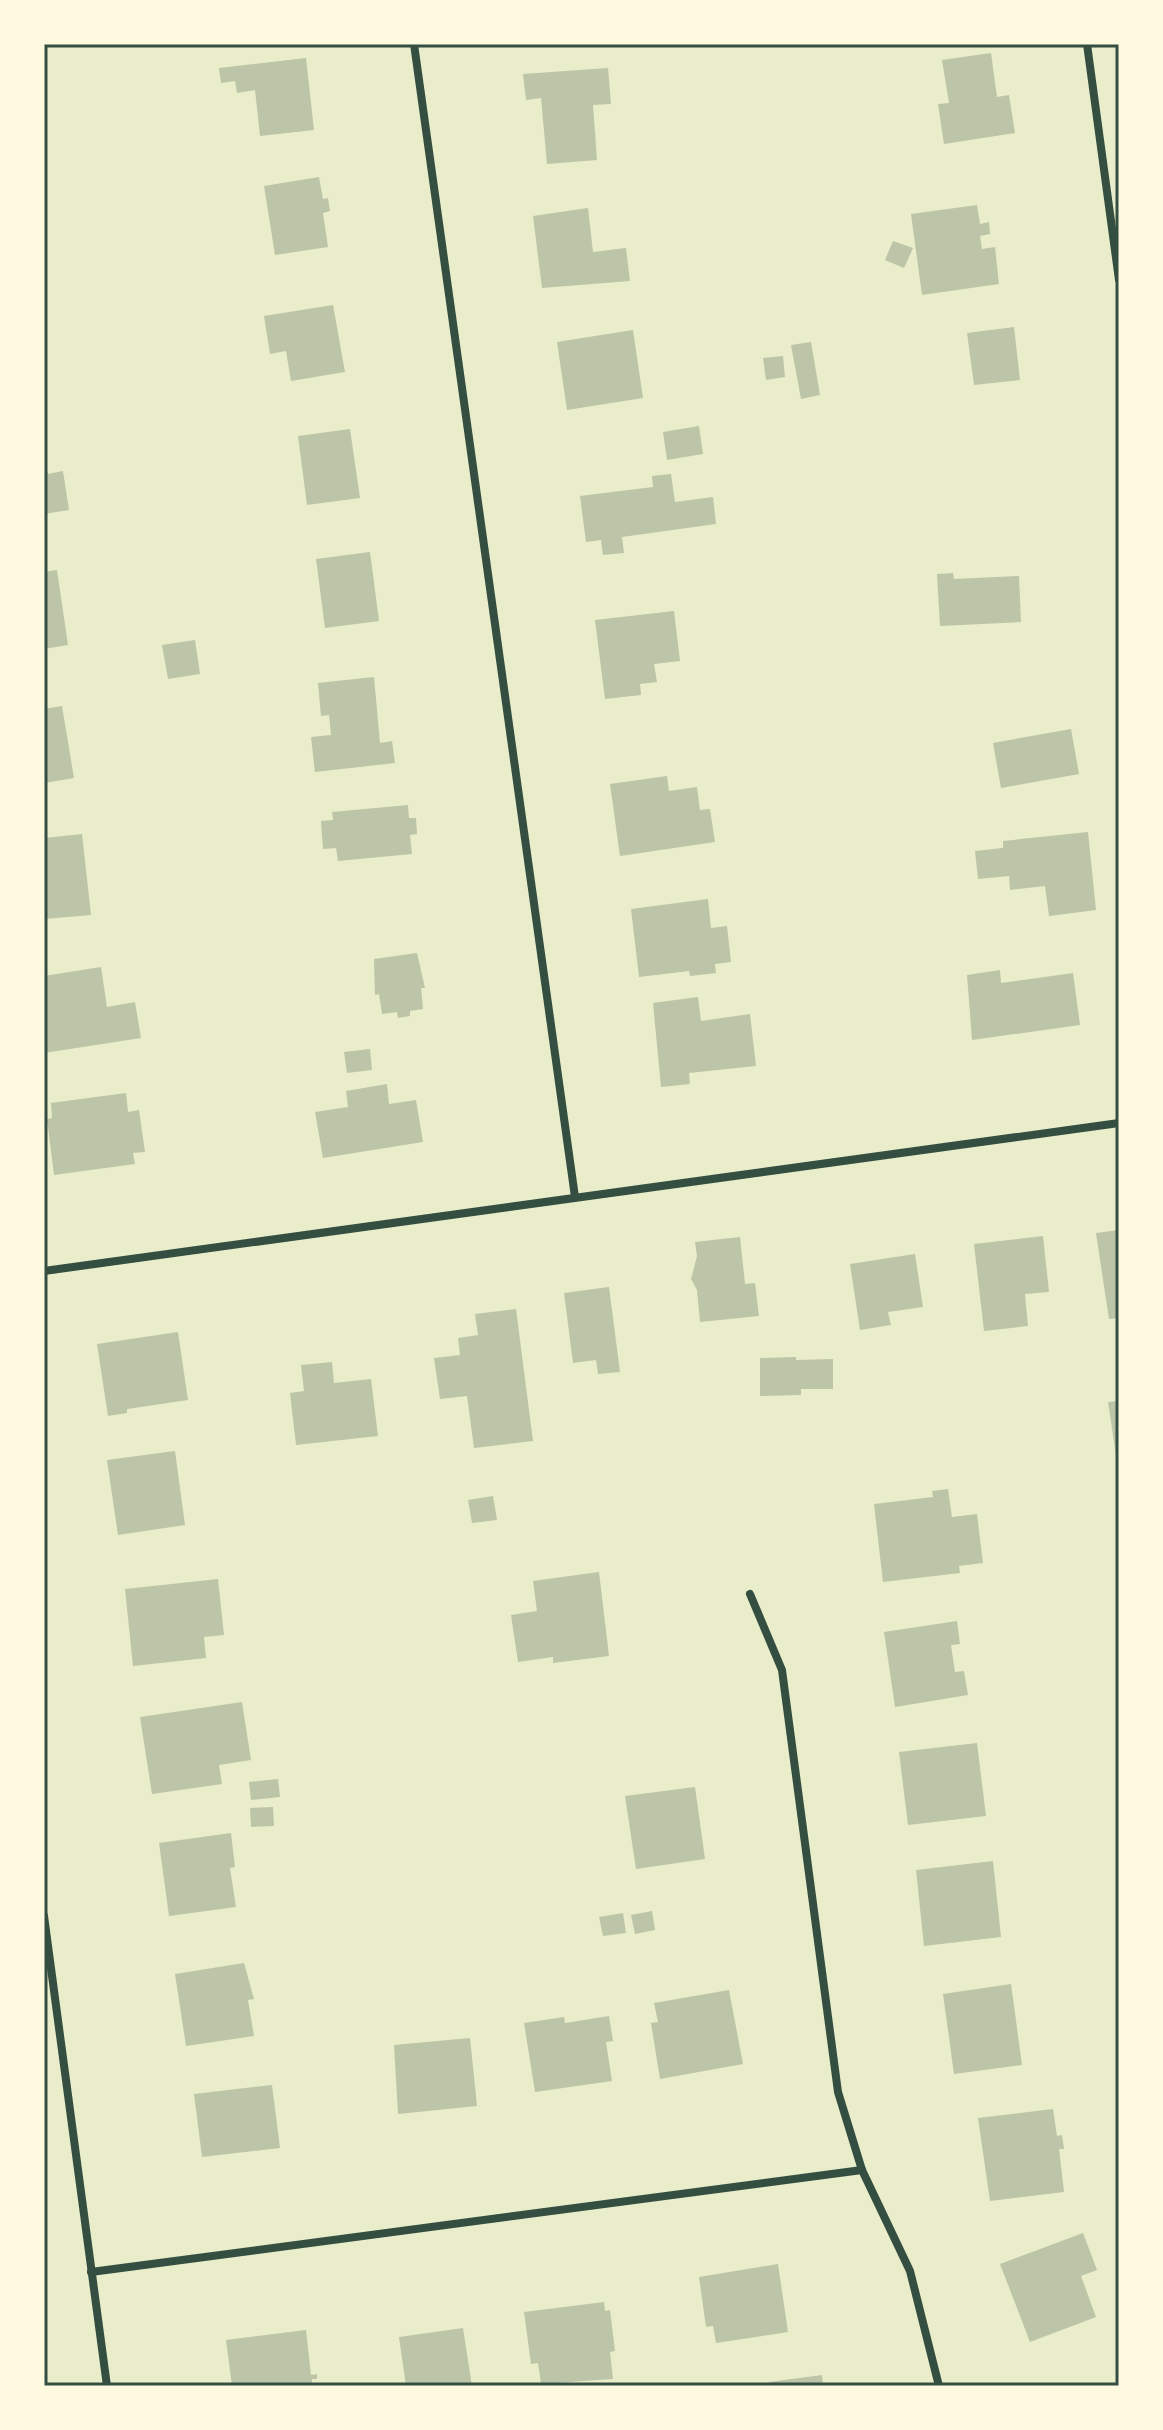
<svg xmlns="http://www.w3.org/2000/svg" width="1163" height="2430" font-family="Bitter,serif">
  <style>
    .building { fill: #bcc5a7 }
    .lines { fill: none; stroke-linecap: round; stroke-linejoin: round }
    .minor { stroke: #344e41; stroke-width: 8 }
    .neatline { fill: none; stroke: #344e41; stroke-width: 3 }
  </style>
  <rect width="100%" height="100%" fill="#e9edc9"/>
  <!-- building -->
  <g class="building">
    <path d="M 991,53 L 997,97 L 1009,95 L 1015,133 L 944,144 L 938,104 L 949,103 L 942,60 Z"/>
    <path d="M 306,58 L 314,130 L 260,136 L 255,90 L 237,93 L 235,81 L 221,83 L 219,68 Z"/>
    <path d="M 608,68 L 611,104 L 593,105 L 597,160 L 547,164 L 541,98 L 526,100 L 523,74 Z"/>
    <path d="M 319,177 L 323,199 L 328,198 L 330,211 L 323,213 L 328,247 L 275,255 L 264,186 Z"/>
    <path d="M 977,205 L 980,224 L 989,222 L 990,234 L 980,236 L 982,249 L 995,247 L 999,284 L 922,295 L 911,214 Z"/>
    <path d="M 588,208 L 593,252 L 626,248 L 630,281 L 542,288 L 533,216 Z"/>
    <path d="M 893,241 L 913,248 L 904,268 L 885,260 Z"/>
    <path d="M 333,305 L 345,372 L 291,381 L 286,351 L 270,354 L 264,316 Z"/>
    <path d="M 1014,327 L 1020,380 L 974,385 L 967,333 Z"/>
    <path d="M 633,330 L 643,398 L 567,410 L 557,342 Z"/>
    <path d="M 811,342 L 820,395 L 801,399 L 791,345 Z"/>
    <path d="M 783,356 L 785,377 L 766,380 L 763,358 Z"/>
    <path d="M 699,426 L 703,454 L 667,460 L 663,432 Z"/>
    <path d="M 350,429 L 360,498 L 307,505 L 298,436 Z"/>
    <path d="M 44,462 L 48,474 L 63,471 L 69,510 L 44,514 Z"/>
    <path d="M 671,474 L 675,502 L 713,497 L 716,524 L 622,537 L 624,553 L 603,555 L 601,540 L 586,542 L 580,496 L 653,487 L 652,476 Z"/>
    <path d="M 370,552 L 379,621 L 325,628 L 316,559 Z"/>
    <path d="M 57,570 L 68,645 L 44,649 L 44,572 Z"/>
    <path d="M 953,573 L 954,579 L 1019,576 L 1021,622 L 940,626 L 937,574 Z"/>
    <path d="M 674,611 L 680,661 L 654,664 L 657,682 L 640,684 L 641,695 L 605,699 L 595,620 Z"/>
    <path d="M 195,640 L 200,674 L 168,679 L 162,645 Z"/>
    <path d="M 374,677 L 380,743 L 392,741 L 395,763 L 315,772 L 311,737 L 331,735 L 329,715 L 321,716 L 318,683 Z"/>
    <path d="M 62,706 L 74,778 L 44,783 L 44,709 Z"/>
    <path d="M 1071,729 L 1079,774 L 1001,788 L 993,743 Z"/>
    <path d="M 667,776 L 669,791 L 697,787 L 700,810 L 710,809 L 715,842 L 620,856 L 610,784 Z"/>
    <path d="M 408,805 L 409,818 L 416,818 L 417,834 L 410,835 L 412,854 L 338,861 L 336,848 L 323,849 L 321,821 L 333,820 L 332,812 Z"/>
    <path d="M 1088,832 L 1096,910 L 1049,916 L 1045,886 L 1010,890 L 1009,876 L 978,879 L 975,851 L 1003,848 L 1003,841 Z"/>
    <path d="M 82,834 L 91,915 L 44,919 L 44,838 Z"/>
    <path d="M 708,899 L 711,928 L 727,926 L 731,962 L 715,964 L 716,973 L 690,976 L 689,971 L 639,977 L 631,909 Z"/>
    <path d="M 417,953 L 425,988 L 421,988 L 423,1009 L 410,1011 L 410,1016 L 398,1018 L 397,1012 L 382,1014 L 379,994 L 375,995 L 374,959 Z"/>
    <path d="M 101,967 L 107,1007 L 135,1002 L 141,1038 L 44,1053 L 44,976 Z"/>
    <path d="M 1000,970 L 1001,983 L 1073,973 L 1080,1025 L 972,1040 L 967,975 Z"/>
    <path d="M 698,997 L 701,1021 L 750,1014 L 756,1066 L 689,1073 L 690,1084 L 661,1087 L 653,1003 Z"/>
    <path d="M 370,1049 L 372,1070 L 347,1073 L 344,1052 Z"/>
    <path d="M 387,1084 L 389,1104 L 416,1100 L 423,1142 L 323,1158 L 315,1112 L 348,1107 L 346,1091 Z"/>
    <path d="M 126,1093 L 128,1112 L 139,1110 L 145,1152 L 133,1153 L 135,1164 L 54,1175 L 47,1119 L 52,1118 L 51,1103 Z"/>
    <path d="M 1119,1230 L 1119,1318 L 1109,1319 L 1096,1233 Z"/>
    <path d="M 1043,1236 L 1049,1292 L 1025,1294 L 1028,1326 L 984,1331 L 974,1244 Z"/>
    <path d="M 740,1237 L 745,1284 L 755,1283 L 759,1316 L 700,1322 L 697,1290 L 691,1279 L 697,1256 L 695,1242 Z"/>
    <path d="M 915,1254 L 923,1307 L 888,1312 L 891,1325 L 860,1330 L 850,1264 Z"/>
    <path d="M 609,1287 L 620,1372 L 598,1374 L 596,1360 L 573,1363 L 564,1293 Z"/>
    <path d="M 516,1309 L 533,1441 L 474,1448 L 467,1396 L 440,1399 L 434,1358 L 460,1355 L 458,1338 L 478,1335 L 475,1314 Z"/>
    <path d="M 178,1332 L 188,1400 L 127,1409 L 127,1413 L 108,1416 L 97,1344 Z"/>
    <path d="M 796,1357 L 796,1360 L 833,1359 L 833,1389 L 801,1389 L 801,1395 L 760,1396 L 760,1358 Z"/>
    <path d="M 332,1362 L 334,1383 L 371,1379 L 378,1436 L 296,1445 L 290,1393 L 304,1391 L 301,1365 Z"/>
    <path d="M 1119,1401 L 1119,1454 L 1116,1455 L 1108,1402 Z"/>
    <path d="M 175,1451 L 185,1525 L 118,1535 L 107,1460 Z"/>
    <path d="M 948,1489 L 952,1517 L 977,1514 L 983,1563 L 959,1566 L 960,1573 L 883,1582 L 874,1504 L 933,1497 L 932,1491 Z"/>
    <path d="M 493,1496 L 497,1520 L 472,1523 L 468,1500 Z"/>
    <path d="M 599,1572 L 609,1656 L 553,1663 L 553,1657 L 518,1662 L 511,1615 L 537,1611 L 533,1581 Z"/>
    <path d="M 218,1579 L 224,1635 L 204,1637 L 206,1658 L 133,1666 L 125,1589 Z"/>
    <path d="M 957,1621 L 960,1644 L 951,1645 L 955,1672 L 964,1671 L 968,1695 L 895,1707 L 884,1632 Z"/>
    <path d="M 242,1702 L 251,1760 L 219,1765 L 222,1784 L 152,1794 L 140,1717 Z"/>
    <path d="M 977,1743 L 986,1816 L 908,1825 L 899,1752 Z"/>
    <path d="M 278,1779 L 280,1797 L 251,1800 L 249,1782 Z"/>
    <path d="M 695,1787 L 705,1859 L 636,1869 L 625,1796 Z"/>
    <path d="M 273,1807 L 274,1826 L 251,1827 L 250,1808 Z"/>
    <path d="M 231,1833 L 235,1867 L 230,1868 L 236,1907 L 169,1916 L 159,1843 Z"/>
    <path d="M 993,1861 L 1001,1937 L 924,1946 L 916,1870 Z"/>
    <path d="M 652,1911 L 655,1930 L 635,1934 L 631,1915 Z"/>
    <path d="M 623,1913 L 626,1933 L 603,1936 L 599,1917 Z"/>
    <path d="M 244,1963 L 254,1999 L 248,2000 L 254,2036 L 186,2046 L 175,1974 Z"/>
    <path d="M 1011,1984 L 1022,2065 L 954,2074 L 943,1994 Z"/>
    <path d="M 729,1990 L 743,2064 L 660,2079 L 651,2023 L 658,2022 L 654,2003 Z"/>
    <path d="M 609,2016 L 613,2041 L 606,2042 L 612,2081 L 535,2092 L 524,2023 L 564,2017 L 565,2023 Z"/>
    <path d="M 470,2038 L 477,2106 L 398,2114 L 394,2045 Z"/>
    <path d="M 272,2085 L 280,2148 L 202,2157 L 194,2094 Z"/>
    <path d="M 1053,2109 L 1057,2136 L 1062,2135 L 1064,2149 L 1059,2149 L 1064,2192 L 990,2201 L 978,2118 Z"/>
    <path d="M 1083,2233 L 1097,2270 L 1081,2276 L 1096,2317 L 1030,2342 L 1000,2264 Z"/>
    <path d="M 778,2264 L 788,2332 L 716,2343 L 713,2326 L 706,2327 L 699,2277 Z"/>
    <path d="M 604,2302 L 605,2311 L 610,2310 L 615,2351 L 610,2352 L 613,2379 L 541,2384 L 538,2363 L 531,2364 L 524,2312 Z"/>
    <path d="M 463,2328 L 472,2386 L 406,2386 L 399,2337 Z"/>
    <path d="M 306,2330 L 311,2375 L 317,2374 L 317,2379 L 312,2379 L 312,2386 L 232,2386 L 226,2340 Z"/>
    <path d="M 822,2375 L 823,2386 L 770,2386 L 769,2382 Z"/>
  </g>
  <g class="lines">
    <!-- minor -->
    <g class="minor">
      <path d="M 414,44 L 575,1197"/>
      <path d="M 1087,44 L 1119,280"/>
      <path d="M 44,1271 L 1119,1123"/>
      <path d="M 750,1594 L 782,1670 L 838,2092 L 862,2170 L 910,2271 L 939,2386"/>
      <path d="M 44,1916 L 107,2386"/>
      <path d="M 91,2272 L 862,2170"/>
    </g>
  </g>
  <!-- border -->
  <rect width="1163" height="2430" fill="none" stroke="#fefae0" stroke-width="92"/>
  <rect x="46" y="46" width="1071" height="2338" class="neatline"/>
</svg>
